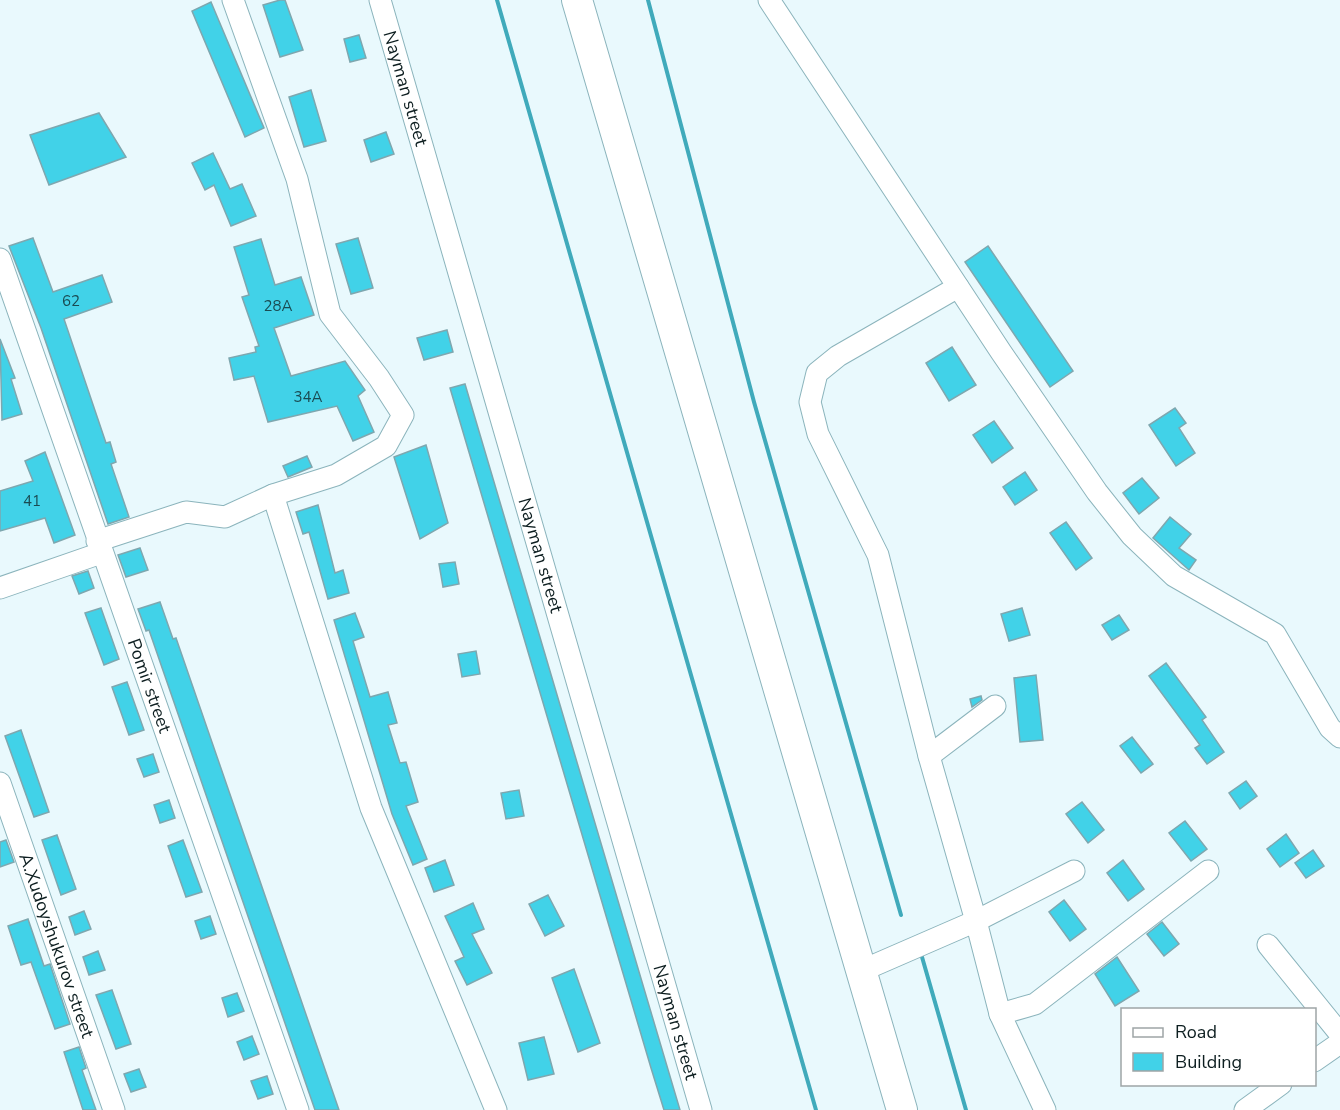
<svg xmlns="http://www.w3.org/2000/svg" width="1340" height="1110" font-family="'Nunito Sans',sans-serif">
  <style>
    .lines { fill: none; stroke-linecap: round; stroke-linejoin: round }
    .stream { stroke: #40aabb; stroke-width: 4 }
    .building { fill: #41d2e8; stroke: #7ea7af; stroke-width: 1.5 }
    .minor-casing { stroke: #8bb4bc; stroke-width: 23 }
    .highway-casing { stroke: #8bb4bc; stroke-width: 32 }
    .minor { stroke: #fff; stroke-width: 21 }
    .highway { stroke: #fff; stroke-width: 30 }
    .labels { text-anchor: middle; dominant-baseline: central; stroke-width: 4.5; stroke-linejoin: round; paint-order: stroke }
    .number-label { font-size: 15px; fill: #1a4b52 }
    .street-label { font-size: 18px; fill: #0d1e20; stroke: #fff }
  </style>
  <rect width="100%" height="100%" fill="#e9f9fd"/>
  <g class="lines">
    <!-- stream -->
    <g class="stream">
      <path d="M 497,0 L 816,1110"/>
      <path d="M 648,0 L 754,402 L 901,915"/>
      <path d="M 922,957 L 966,1110"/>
    </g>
  </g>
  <!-- building -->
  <g class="building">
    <path d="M 280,0 L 285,0 L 303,50 L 280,57 L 263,5 Z"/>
    <path d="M 211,2 L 264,128 L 245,137 L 192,11 Z"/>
    <path d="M 359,35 L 366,58 L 350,62 L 344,39 Z"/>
    <path d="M 311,90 L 326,141 L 304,147 L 289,97 Z"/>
    <path d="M 99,113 L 126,157 L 49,185 L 30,135 Z"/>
    <path d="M 386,132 L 394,154 L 371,162 L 364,140 Z"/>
    <path d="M 213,153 L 230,189 L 242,184 L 256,216 L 231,226 L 214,185 L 205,190 L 192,163 Z"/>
    <path d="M 33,238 L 53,292 L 102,275 L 112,302 L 64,319 L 106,443 L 110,442 L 116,462 L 111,464 L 129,517 L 108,524 L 41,328 L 9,246 Z"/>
    <path d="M 358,238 L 373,288 L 351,294 L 336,244 Z"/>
    <path d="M 261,239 L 275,285 L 301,277 L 314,315 L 274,328 L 291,376 L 345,361 L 365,390 L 358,396 L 374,432 L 353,441 L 337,406 L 268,422 L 254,376 L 234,380 L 229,358 L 256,352 L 255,347 L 259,346 L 242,297 L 249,295 L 234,247 Z"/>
    <path d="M 988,246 L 1073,371 L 1050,387 L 965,262 Z"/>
    <path d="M 447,330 L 453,352 L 424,360 L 417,338 Z"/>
    <path d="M 0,339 L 15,378 L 11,379 L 22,414 L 2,420 Z"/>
    <path d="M 952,347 L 976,385 L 949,401 L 926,363 Z"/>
    <path d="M 465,384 L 637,965 L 680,1110 L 664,1110 L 651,1068 L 450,388 Z"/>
    <path d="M 1175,408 L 1186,423 L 1179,428 L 1195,453 L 1176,466 L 1149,425 Z"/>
    <path d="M 994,421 L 1013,448 L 992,463 L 973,435 Z"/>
    <path d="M 426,445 L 448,523 L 420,539 L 394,457 Z"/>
    <path d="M 45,452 L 75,535 L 54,543 L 45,518 L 0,531 L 0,491 L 33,481 L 25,461 Z"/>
    <path d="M 307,456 L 312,467 L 288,477 L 283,466 Z"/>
    <path d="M 1025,472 L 1037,490 L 1015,505 L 1003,487 Z"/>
    <path d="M 1142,478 L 1159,498 L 1139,514 L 1123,493 Z"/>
    <path d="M 318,505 L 335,573 L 343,570 L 349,593 L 328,599 L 309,532 L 303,534 L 296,512 Z"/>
    <path d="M 1170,517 L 1191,534 L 1179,548 L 1196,560 L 1189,570 L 1153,538 Z"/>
    <path d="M 1066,522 L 1092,558 L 1076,570 L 1050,533 Z"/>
    <path d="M 140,548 L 148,570 L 126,577 L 118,555 Z"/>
    <path d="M 455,562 L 459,584 L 443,587 L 439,564 Z"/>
    <path d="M 88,571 L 94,588 L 79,594 L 72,576 Z"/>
    <path d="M 160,602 L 173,639 L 176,638 L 339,1110 L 315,1110 L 149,630 L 146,631 L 138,609 Z"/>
    <path d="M 101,608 L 119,659 L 104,665 L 85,613 Z"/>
    <path d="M 1022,608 L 1030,635 L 1009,641 L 1001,614 Z"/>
    <path d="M 355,613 L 364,637 L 353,641 L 370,697 L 388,692 L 397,723 L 388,725 L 400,763 L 406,762 L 418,802 L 406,806 L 427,859 L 413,865 L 392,814 L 334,620 Z"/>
    <path d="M 1119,615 L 1129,630 L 1112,640 L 1102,625 Z"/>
    <path d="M 476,651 L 480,674 L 462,677 L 458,654 Z"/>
    <path d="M 1166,663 L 1206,717 L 1202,720 L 1224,752 L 1207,764 L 1195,748 L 1200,745 L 1149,676 Z"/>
    <path d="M 1036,675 L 1043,740 L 1020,742 L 1014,678 Z"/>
    <path d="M 127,682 L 144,730 L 129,735 L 112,687 Z"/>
    <path d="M 981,696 L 982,700 L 972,707 L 970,699 Z"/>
    <path d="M 21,730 L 49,812 L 34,817 L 5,736 Z"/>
    <path d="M 1132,737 L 1153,764 L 1141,773 L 1120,746 Z"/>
    <path d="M 153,754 L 159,772 L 144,777 L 137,759 Z"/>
    <path d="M 1246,781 L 1257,796 L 1240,809 L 1229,793 Z"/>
    <path d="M 519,790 L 524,816 L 506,819 L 501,793 Z"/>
    <path d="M 169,800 L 175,818 L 160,823 L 154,805 Z"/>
    <path d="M 1082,802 L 1104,830 L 1088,843 L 1066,814 Z"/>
    <path d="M 1185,821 L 1207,849 L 1191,861 L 1169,833 Z"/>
    <path d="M 1286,834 L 1299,853 L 1280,867 L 1267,849 Z"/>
    <path d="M 57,835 L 76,889 L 61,895 L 42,840 Z"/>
    <path d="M 6,840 L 14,862 L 0,867 L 0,842 Z"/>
    <path d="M 183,840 L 202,892 L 186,897 L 168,846 Z"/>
    <path d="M 1313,850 L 1324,866 L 1306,878 L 1295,863 Z"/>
    <path d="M 445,860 L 454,885 L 434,892 L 425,868 Z"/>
    <path d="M 1123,860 L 1144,889 L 1128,901 L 1107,873 Z"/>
    <path d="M 548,895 L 564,926 L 545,936 L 529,904 Z"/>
    <path d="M 1064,900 L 1086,929 L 1070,941 L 1049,912 Z"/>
    <path d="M 473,903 L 484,929 L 472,934 L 492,973 L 467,985 L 455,961 L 464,957 L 445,916 Z"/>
    <path d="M 84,911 L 91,929 L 75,935 L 69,917 Z"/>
    <path d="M 210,916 L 216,934 L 201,939 L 195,921 Z"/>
    <path d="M 28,919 L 44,966 L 50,964 L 70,1024 L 55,1029 L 31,962 L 21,965 L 8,926 Z"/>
    <path d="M 1162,922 L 1179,944 L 1164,956 L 1147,934 Z"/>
    <path d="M 98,951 L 105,970 L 89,975 L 83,957 Z"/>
    <path d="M 1117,957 L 1139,991 L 1115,1006 L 1095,974 Z"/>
    <path d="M 574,969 L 600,1043 L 578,1052 L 552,978 Z"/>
    <path d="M 112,990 L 131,1044 L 116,1049 L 96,995 Z"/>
    <path d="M 237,993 L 244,1011 L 228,1017 L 222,998 Z"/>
    <path d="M 252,1036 L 259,1054 L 244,1060 L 237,1042 Z"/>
    <path d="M 544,1037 L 554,1074 L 528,1080 L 519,1043 Z"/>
    <path d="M 79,1047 L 86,1068 L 82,1070 L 96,1110 L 83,1110 L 64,1052 Z"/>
    <path d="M 139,1069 L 146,1087 L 131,1092 L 124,1074 Z"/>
    <path d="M 267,1076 L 273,1094 L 258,1099 L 251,1081 Z"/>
  </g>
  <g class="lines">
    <!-- minor casing -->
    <g class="minor-casing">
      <g id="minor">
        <path id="s1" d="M 380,0 L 701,1110"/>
        <path d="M 769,0 L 1001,352 L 1097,492 L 1132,536 L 1174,576 L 1275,634 L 1330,728 L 1340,737"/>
        <path id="s2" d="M 0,259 L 298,1110"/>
        <path d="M 958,287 L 838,356 L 817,373 L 810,402 L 818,434 L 878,555 L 929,756 L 976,921 L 1074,871"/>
        <path d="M 273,495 L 371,808 L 496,1110"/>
        <path d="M 97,541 L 186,512 L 225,517 L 273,495 L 336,475 L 386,446 L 403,415 L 379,378 L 330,314 L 297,179 L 233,0"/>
        <path d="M 0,588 L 101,553"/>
        <path d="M 929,756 L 995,706"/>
        <path id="s3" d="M 0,783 L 114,1110"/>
        <path d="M 1268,945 L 1340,1034"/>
        <path d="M 861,971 L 976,921 L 1000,1014 L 1045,1110"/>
        <path d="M 1000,1014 L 1035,1004 L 1208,871"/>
        <path d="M 1314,1061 L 1340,1043"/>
        <path d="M 1245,1110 L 1281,1084"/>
      </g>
    </g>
    <!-- highway casing -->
    <g class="highway-casing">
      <path id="highway" d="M 577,0 L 902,1110"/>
    </g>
    <!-- minor -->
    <use href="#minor" class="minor"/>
    <!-- highway -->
    <use href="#highway" class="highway"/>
  </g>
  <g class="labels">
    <!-- number labels -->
    <g class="number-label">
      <text x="71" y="301">62</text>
      <text x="278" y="306">28A</text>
      <text x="308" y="397">34A</text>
      <text x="32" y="501">41</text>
    </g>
    <!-- street labels -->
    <g class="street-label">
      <text stroke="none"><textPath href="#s1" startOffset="92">Nayman street</textPath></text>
      <text stroke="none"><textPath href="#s1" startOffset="578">Nayman street</textPath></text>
      <text stroke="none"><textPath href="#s2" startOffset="452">Pomir street</textPath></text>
      <text stroke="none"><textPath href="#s3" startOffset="172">A.Xudoyshukurov street</textPath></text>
      <text stroke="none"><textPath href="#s1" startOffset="1064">Nayman street</textPath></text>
    </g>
  </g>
  <!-- legend -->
  <rect x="1121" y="1008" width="195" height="78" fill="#ffffff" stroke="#9ea5a6" stroke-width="1.5"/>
  <rect x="1133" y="1028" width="30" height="9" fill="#ffffff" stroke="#9ea5a6" stroke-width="1.5"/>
  <text x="1175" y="1038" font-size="18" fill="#0d1e20">Road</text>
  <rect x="1133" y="1053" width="30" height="18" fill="#41d2e8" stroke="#9ea5a6" stroke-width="1.5"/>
  <text x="1175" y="1068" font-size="18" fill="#0d1e20">Building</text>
</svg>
